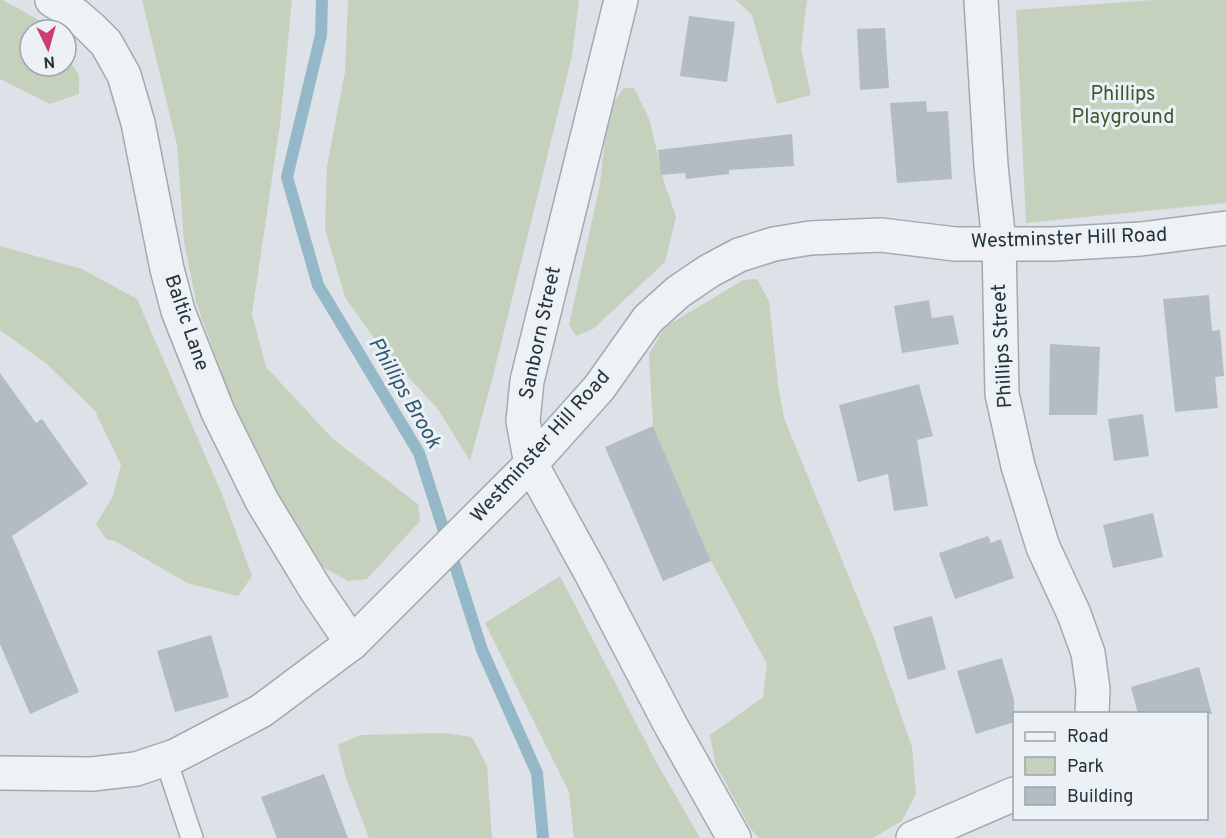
<svg xmlns="http://www.w3.org/2000/svg" width="1226" height="838" font-family="Overpass,sans-serif">
  <style>
    .green { fill: #c6d1bd }
    .lines { fill: none; stroke-linecap: round; stroke-linejoin: round }
    .stream { stroke: #95b8c8; stroke-width: 12 }
    .building { fill: #b3bcc3 }
    .service-casing { stroke: #a1aab1; stroke-width: 24 }
    .minor-casing { stroke: #a1aab1; stroke-width: 36 }
    .service { stroke: #eff2f5; stroke-width: 21 }
    .minor { stroke: #eff2f5; stroke-width: 33 }
    .labels { text-anchor: middle; dominant-baseline: central; stroke-width: 6; stroke-linejoin: round; paint-order: stroke }
    .park-label { font-size: 20px; fill: #415933; stroke: #ebf1f4 }
    .street-label { font-size: 20px; fill: #25333d; stroke: #ebf1f4 }
    .water-label { font-size: 21px; font-style: italic; fill: #2f5971; stroke: #ebf1f4 }
  </style>
  <rect width="100%" height="100%" fill="#dce2e7"/>
  <!-- green -->
  <g class="green">
    <path d="M 0,0 L 3,0 L 44,23 L 49,30 L 30,30 L 30,66 L 66,66 L 66,56 L 79,75 L 79,94 L 50,104 L 0,79 Z"/>
    <path d="M 142,0 L 292,0 L 280,124 L 252,314 L 266,367 L 333,439 L 418,504 L 420,521 L 367,579 L 348,581 L 321,566 L 278,501 L 227,388 L 196,302 L 184,241 L 177,145 Z"/>
    <path d="M 348,0 L 579,0 L 572,56 L 494,372 L 470,461 L 438,409 L 381,348 L 345,297 L 325,229 L 327,166 L 345,72 Z"/>
    <path d="M 736,0 L 807,0 L 801,49 L 811,95 L 777,104 L 752,15 Z"/>
    <path d="M 1153,0 L 1226,0 L 1226,203 L 1026,223 L 1016,10 Z"/>
    <path d="M 624,88 L 634,88 L 650,121 L 664,182 L 676,217 L 665,262 L 593,329 L 576,336 L 569,325 L 600,185 L 608,110 Z"/>
    <path d="M 0,246 L 82,269 L 137,299 L 222,494 L 252,576 L 238,596 L 187,583 L 115,541 L 106,539 L 96,524 L 112,498 L 121,465 L 95,411 L 47,364 L 0,330 Z"/>
    <path d="M 757,279 L 769,301 L 778,384 L 784,418 L 874,638 L 912,747 L 916,794 L 902,821 L 873,838 L 759,838 L 750,828 L 715,763 L 710,735 L 763,697 L 767,664 L 711,561 L 653,426 L 649,354 L 665,327 L 743,280 Z"/>
    <path d="M 560,576 L 654,758 L 700,838 L 574,838 L 569,792 L 485,623 Z"/>
    <path d="M 446,733 L 472,737 L 487,766 L 492,838 L 369,838 L 346,778 L 338,745 L 360,735 Z"/>
  </g>
  <g class="lines">
    <!-- stream -->
    <path class="stream" d="M 322,0 L 321,35 L 287,177 L 318,285 L 419,453 L 482,650 L 537,773 L 543,838"/>
  </g>
  <!-- building -->
  <g class="building">
    <path d="M 689,16 L 735,22 L 727,82 L 680,76 Z"/>
    <path d="M 885,28 L 889,88 L 860,90 L 857,29 Z"/>
    <path d="M 926,101 L 927,112 L 948,111 L 952,179 L 897,183 L 890,103 Z"/>
    <path d="M 792,134 L 794,166 L 729,170 L 729,174 L 686,179 L 685,173 L 661,175 L 658,150 Z"/>
    <path d="M 1209,295 L 1212,331 L 1220,330 L 1224,376 L 1215,377 L 1218,408 L 1175,412 L 1163,299 Z"/>
    <path d="M 929,300 L 932,318 L 953,315 L 959,344 L 902,353 L 894,306 Z"/>
    <path d="M 1050,344 L 1100,347 L 1097,415 L 1049,415 Z"/>
    <path d="M 0,373 L 36,423 L 42,419 L 88,484 L 12,536 L 79,692 L 30,714 L 0,644 Z"/>
    <path d="M 919,384 L 933,436 L 917,440 L 928,506 L 894,511 L 888,474 L 858,482 L 839,405 Z"/>
    <path d="M 1143,414 L 1149,456 L 1114,461 L 1108,419 Z"/>
    <path d="M 653,426 L 711,561 L 663,581 L 605,447 Z"/>
    <path d="M 1153,513 L 1163,557 L 1113,568 L 1103,525 Z"/>
    <path d="M 988,536 L 991,543 L 1001,539 L 1014,578 L 955,599 L 939,553 Z"/>
    <path d="M 932,616 L 946,669 L 908,680 L 893,627 Z"/>
    <path d="M 211,635 L 229,697 L 175,712 L 157,651 Z"/>
    <path d="M 1002,658 L 1014,700 L 1014,722 L 976,734 L 957,671 Z"/>
    <path d="M 1199,667 L 1212,714 L 1138,714 L 1131,687 Z"/>
    <path d="M 324,774 L 348,838 L 277,838 L 261,797 Z"/>
  </g>
  <g class="lines">
    <!-- service casing -->
    <g class="service-casing">
      <path id="service" d="M 166,760 L 192,838"/>
    </g>
    <!-- minor casing -->
    <g class="minor-casing">
      <g id="minor">
        <path d="M 52,0 L 76,15 L 91,28 L 106,43 L 124,75 L 138,123 L 167,269 L 178,311 L 218,412 L 262,501 L 316,590 L 352,643"/>
        <path d="M 621,0 L 527,381 L 523,421 L 531,464 L 591,573 L 670,724 L 734,838"/>
        <path d="M 981,0 L 991,166 L 999,243 L 1002,394 L 1018,466 L 1043,547 L 1074,614 L 1088,653 L 1093,689 L 1092,714"/>
        <path d="M 0,773 L 92,774 L 136,769 L 175,756 L 261,711 L 352,643 L 531,464 L 599,388 L 648,319 L 678,292 L 709,271 L 739,255 L 774,244 L 810,238 L 881,235 L 955,244 L 1053,244 L 1141,239 L 1226,228"/>
        <path d="M 913,838 L 1014,794"/>
      </g>
    </g>
    <!-- service -->
    <use href="#service" class="service"/>
    <!-- minor -->
    <use href="#minor" class="minor"/>
  </g>
  <g class="labels">
    <!-- park labels -->
    <g class="park-label">
      <text x="1123" y="95">Phillips<tspan x="1123" dy="23">Playground</tspan></text>
    </g>
    <!-- street labels -->
    <g class="street-label">
      <text transform="translate(1069 239) rotate(-2)">Westminster Hill Road</text>
      <text transform="translate(186 323) rotate(71)">Baltic Lane</text>
      <text transform="translate(541 333) rotate(-78)">Sanborn Street</text>
      <text transform="translate(1003 346) rotate(-93)">Phillips Street</text>
      <text transform="translate(541 447) rotate(-48)">Westminster Hill Road</text>
    </g>
    <!-- water labels -->
    <g class="water-label">
      <text transform="translate(404 393) rotate(60)">Phillips Brook</text>
    </g>
  </g>
  <!-- legend -->
  <rect x="1013" y="712" width="195" height="108" fill="#ebf1f4" stroke="#9ca5ab" stroke-width="1.5"/>
  <rect x="1025" y="732" width="30" height="9" fill="#eff2f5" stroke="#9ca5ab" stroke-width="1.5"/>
  <text x="1067" y="742" font-size="18" fill="#25333d">Road</text>
  <rect x="1025" y="757" width="30" height="18" fill="#c6d1bd" stroke="#9ca5ab" stroke-width="1.5"/>
  <text x="1067" y="772" font-size="18" fill="#25333d">Park</text>
  <rect x="1025" y="787" width="30" height="18" fill="#b3bcc3" stroke="#9ca5ab" stroke-width="1.5"/>
  <text x="1067" y="802" font-size="18" fill="#25333d">Building</text>
  <!-- north arrow -->
  <g transform="translate(48 48) rotate(175)"><circle r="28" fill="#ebf1f4" stroke="#9ca5ab" stroke-width="1.5"/>
  <path d="M0-4.5L10 22L0 15L-10 22Z" fill="#d03c6f"/>
  <text y="-9" font-size="16" font-weight="bold" text-anchor="middle" fill="#25333d">N</text>
  </g>
</svg>
